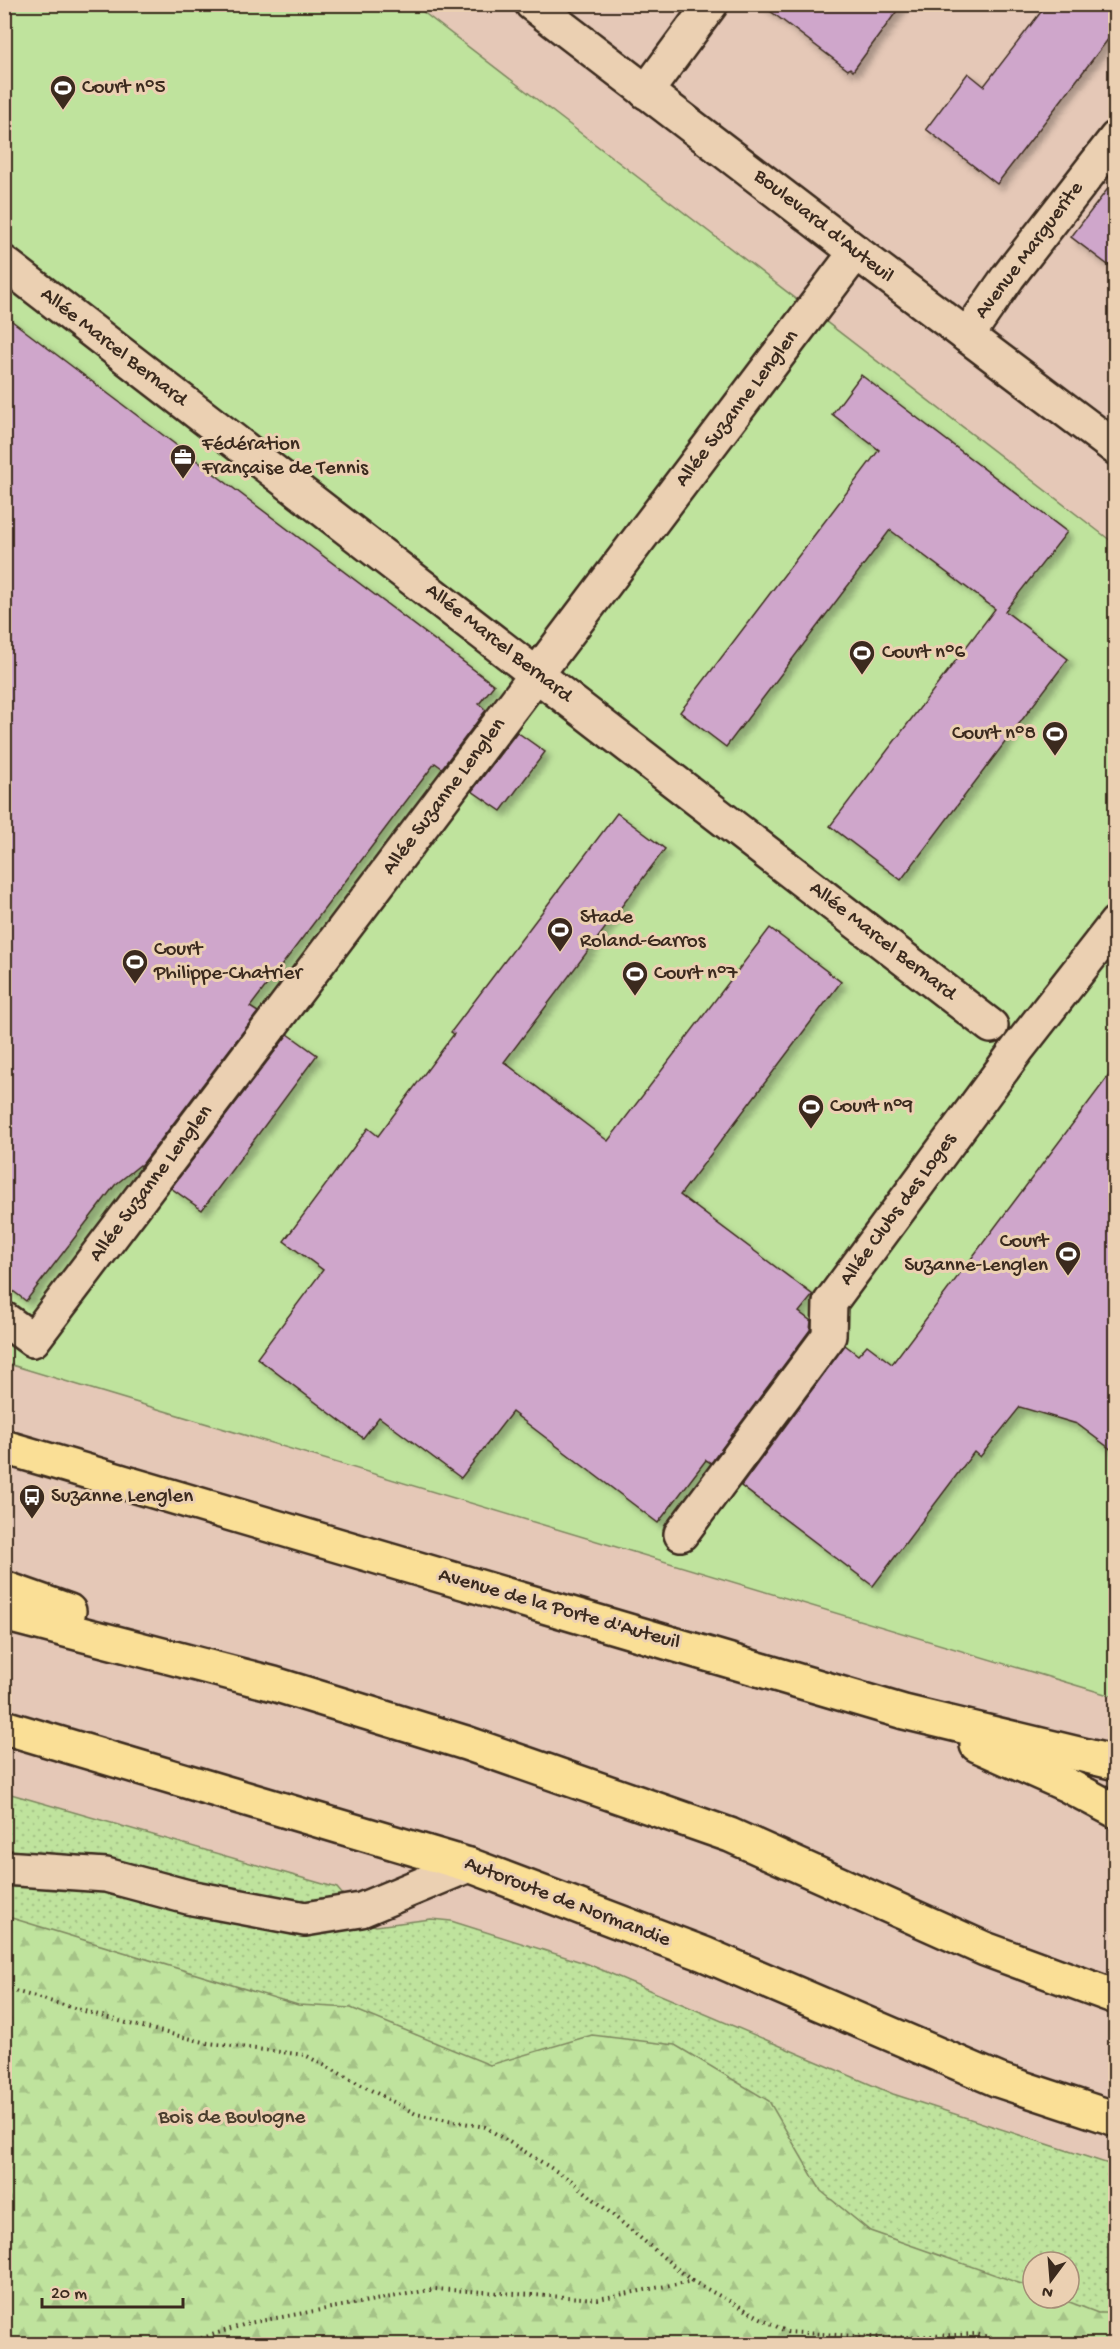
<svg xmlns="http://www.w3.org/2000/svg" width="1120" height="2349" font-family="'Gochi Hand',sans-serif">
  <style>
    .grass { fill: url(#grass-dots); stroke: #7d865e; stroke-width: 1.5; fill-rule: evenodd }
    .forest { fill: url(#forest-firs); stroke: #7d865e; stroke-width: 1.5 }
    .pitch { fill: #bfe39d; stroke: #7d865e; stroke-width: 1.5 }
    .building { fill: #cfa6cb; stroke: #3b2a1e; stroke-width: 1.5; filter: url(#shadow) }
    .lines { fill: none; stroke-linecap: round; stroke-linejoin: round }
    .minor-casing { stroke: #3b2a1e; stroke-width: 38 }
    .major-casing { stroke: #3b2a1e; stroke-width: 38 }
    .highway-casing { stroke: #3b2a1e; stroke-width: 38 }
    .path { stroke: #3b2a1e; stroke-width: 4; stroke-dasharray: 1.5 4.5; stroke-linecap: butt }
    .minor { stroke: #ebd0b2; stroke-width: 33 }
    .major { stroke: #fadf96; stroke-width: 33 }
    .highway { stroke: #fadf96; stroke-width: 33 }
    .labels { text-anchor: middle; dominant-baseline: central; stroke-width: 6; stroke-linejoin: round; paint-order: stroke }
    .poi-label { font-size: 21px; fill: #3b2a1e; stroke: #ebd0b2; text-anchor: start }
    .street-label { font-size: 21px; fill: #3b2a1e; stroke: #ebd0b2 }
    .park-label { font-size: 21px; fill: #483c2b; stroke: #ebd0b2 }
  </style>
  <defs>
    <pattern id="grass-dots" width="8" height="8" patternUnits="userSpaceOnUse" patternTransform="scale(1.5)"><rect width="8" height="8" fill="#bfe39d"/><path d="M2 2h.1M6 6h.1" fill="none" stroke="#a5c387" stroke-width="1.8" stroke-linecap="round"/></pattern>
    <pattern id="forest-firs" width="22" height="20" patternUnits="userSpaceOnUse" patternTransform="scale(1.5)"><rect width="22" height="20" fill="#bfe39d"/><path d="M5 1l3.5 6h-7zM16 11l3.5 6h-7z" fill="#a5c387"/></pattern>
    <filter id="shadow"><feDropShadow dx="5.5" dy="5.5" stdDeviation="3" flood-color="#0004"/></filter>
  </defs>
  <rect width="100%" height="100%" fill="#e5c8b7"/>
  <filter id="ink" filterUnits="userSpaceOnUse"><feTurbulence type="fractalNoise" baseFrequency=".0167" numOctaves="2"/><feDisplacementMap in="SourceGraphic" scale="12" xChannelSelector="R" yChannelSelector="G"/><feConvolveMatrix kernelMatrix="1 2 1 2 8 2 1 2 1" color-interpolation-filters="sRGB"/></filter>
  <g filter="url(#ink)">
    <!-- grass -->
    <path class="grass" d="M 4,1792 L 337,1888 L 343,1895 L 338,1903 L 306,1904 L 376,1926 L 431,1919 L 451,1921 L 588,1964 L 893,2094 L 1115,2166 L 1115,2344 L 5,2344 ZM 1033,2262 L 1069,2262 L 1069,2298 L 1033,2298 Z"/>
    <!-- forest -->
    <path class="forest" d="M 5,1916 L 298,2005 L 351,2008 L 490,2065 L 592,2035 L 675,2045 L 769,2101 L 821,2191 L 870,2231 L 1033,2288 L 1033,2298 L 1059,2298 L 1098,2313 L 1115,2313 L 1115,2344 L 5,2344 Z"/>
    <!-- pitch -->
    <path class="pitch" d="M 5,5 L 414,5 L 1115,544 L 1115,1697 L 5,1363 Z"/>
    <!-- building -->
    <g class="building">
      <path d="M 761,4 L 902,4 L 853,71 L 850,68 L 848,70 Z"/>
      <path d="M 1047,4 L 1116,4 L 1116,29 L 997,184 L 926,129 L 968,73 L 984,86 Z"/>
      <path d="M 1116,178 L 1116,271 L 1071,237 Z"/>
      <path d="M 4,315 L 494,685 L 479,704 L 486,710 L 442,768 L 435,763 L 250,1007 L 258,1012 L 141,1166 L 140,1165 L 115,1185 L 26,1301 L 4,1284 Z"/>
      <path d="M 861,375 L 1067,532 L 1005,611 L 1068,659 L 901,880 L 830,826 L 995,609 L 890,530 L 726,747 L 680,712 L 879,450 L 832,414 Z"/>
      <path d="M 517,732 L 545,752 L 501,811 L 472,791 Z"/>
      <path d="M 617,813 L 665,849 L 504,1062 L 608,1141 L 770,928 L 841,982 L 680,1195 L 813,1295 L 799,1312 L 811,1321 L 810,1330 L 711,1463 L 706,1460 L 658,1523 L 512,1412 L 461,1478 L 379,1417 L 363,1438 L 257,1358 L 323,1270 L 284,1241 L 368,1128 L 378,1136 L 454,1034 L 451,1032 Z"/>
      <path d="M 288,1034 L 317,1055 L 202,1210 L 171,1188 Z"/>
      <path d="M 1116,1066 L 1116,1453 L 1077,1424 L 1020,1407 L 980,1457 L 974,1452 L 873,1586 L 741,1486 L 845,1345 L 858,1355 L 867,1345 L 892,1364 Z"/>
    </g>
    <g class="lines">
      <!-- minor casing -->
      <g class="minor-casing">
        <g id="minor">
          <path d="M 532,4 L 856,252 L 1116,448"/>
          <path d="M 646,92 L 711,4"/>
          <path d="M 4,263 L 991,1026"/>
          <path d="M 967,336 L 1008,277 L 1116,138"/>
          <path d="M 4,1319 L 33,1340 L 856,252"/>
          <path d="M 681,1534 L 829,1336 L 830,1303 L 1019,1047 L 1116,923"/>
          <path d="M 4,1868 L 106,1875 L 188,1897 L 305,1919 L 361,1910 L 469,1865"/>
        </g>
      </g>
      <!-- major casing -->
      <g class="major-casing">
        <g id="major">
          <path d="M 4,1447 L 904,1712 L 1116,1763"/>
          <path d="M 977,1745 L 1067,1785 L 1116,1811"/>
        </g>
      </g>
      <!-- highway casing -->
      <g class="highway-casing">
        <g id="highway">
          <path d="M 4,1588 L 69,1611"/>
          <path d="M 4,1614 L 274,1684 L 466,1743 L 730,1835 L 985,1949 L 1116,1997"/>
          <path d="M 4,1727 L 469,1865 L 704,1954 L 998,2080 L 1116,2119"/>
        </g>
      </g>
      <!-- path -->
      <g class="path">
        <path d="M 4,1988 L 130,2024 L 208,2043 L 305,2055 L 416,2114 L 485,2127 L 572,2181 L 692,2281"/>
        <path d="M 184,2344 L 249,2323 L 435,2289 L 598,2299 L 692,2281 L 787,2332 L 888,2338 L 976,2334 L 1017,2344"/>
      </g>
      <!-- minor -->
      <use href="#minor" class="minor"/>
      <!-- major -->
      <use href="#major" class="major"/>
      <!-- highway -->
      <use href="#highway" class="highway"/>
    </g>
  </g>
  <!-- icons -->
  <defs>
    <g id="stadium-pin" transform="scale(1.35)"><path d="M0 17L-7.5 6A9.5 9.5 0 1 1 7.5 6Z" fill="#3b2a1e" stroke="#ebd0b2"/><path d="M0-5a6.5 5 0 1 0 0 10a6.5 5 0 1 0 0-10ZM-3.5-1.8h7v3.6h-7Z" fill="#fff"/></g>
    <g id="office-pin" transform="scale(1.35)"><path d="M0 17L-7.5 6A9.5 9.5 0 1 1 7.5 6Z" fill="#3b2a1e" stroke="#ebd0b2"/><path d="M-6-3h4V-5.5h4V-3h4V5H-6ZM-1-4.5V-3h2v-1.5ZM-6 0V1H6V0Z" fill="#fff"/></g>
    <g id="bus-pin" transform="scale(1.35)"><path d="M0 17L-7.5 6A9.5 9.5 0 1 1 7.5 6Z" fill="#3b2a1e" stroke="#ebd0b2"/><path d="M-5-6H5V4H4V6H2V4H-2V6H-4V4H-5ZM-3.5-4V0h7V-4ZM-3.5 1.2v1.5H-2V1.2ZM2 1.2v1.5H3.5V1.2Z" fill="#fff"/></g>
  </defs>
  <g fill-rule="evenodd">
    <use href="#stadium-pin" x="63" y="88"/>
    <use href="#office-pin" x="183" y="457"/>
    <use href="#stadium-pin" x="862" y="653"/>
    <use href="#stadium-pin" x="1055" y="734"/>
    <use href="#stadium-pin" x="560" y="930"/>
    <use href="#stadium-pin" x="135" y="962"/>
    <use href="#stadium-pin" x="635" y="974"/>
    <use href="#stadium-pin" x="811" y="1107"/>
    <use href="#stadium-pin" x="1068" y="1254"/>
    <use href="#bus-pin" x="32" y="1497"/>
  </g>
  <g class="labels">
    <!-- poi labels -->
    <g class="poi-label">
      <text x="82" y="88">Court n°5</text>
      <text x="202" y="445">Fédération<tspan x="202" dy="24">Française de Tennis</tspan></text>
      <text x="882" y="653">Court n°6</text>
      <text x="1036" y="734" text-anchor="end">Court n°8</text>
      <text x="580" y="918">Stade<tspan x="580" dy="24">Roland-Garros</tspan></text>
      <text x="154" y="950">Court<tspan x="154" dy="24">Philippe-Chatrier</tspan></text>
      <text x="654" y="974">Court n°7</text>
      <text x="830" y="1107">Court n°9</text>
      <text x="1048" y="1242" text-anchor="end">Court<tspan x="1048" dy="24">Suzanne-Lenglen</tspan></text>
      <text x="51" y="1497">Suzanne Lenglen</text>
    </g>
    <!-- street labels -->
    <g class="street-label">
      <text transform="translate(823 227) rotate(38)">Boulevard d'Auteuil</text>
      <text transform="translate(1030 251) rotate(-53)">Avenue Marguerite</text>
      <text transform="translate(113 348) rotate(38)">Allée Marcel Bernard</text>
      <text transform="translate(738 409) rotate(-53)">Allée Suzanne Lenglen</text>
      <text transform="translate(498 644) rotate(38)">Allée Marcel Bernard</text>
      <text transform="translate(445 797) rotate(-53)">Allée Suzanne Lenglen</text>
      <text transform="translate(882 942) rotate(38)">Allée Marcel Bernard</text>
      <text transform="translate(152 1184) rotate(-53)">Allée Suzanne Lenglen</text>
      <text transform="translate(899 1210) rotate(-54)">Allée Clubs des Loges</text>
      <text transform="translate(559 1610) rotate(16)">Avenue de la Porte d'Auteuil</text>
      <text transform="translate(567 1903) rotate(21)">Autoroute de Normandie</text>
    </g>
    <!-- park labels -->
    <g class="park-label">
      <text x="232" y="2118">Bois de Boulogne</text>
    </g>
  </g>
  <!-- margin -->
  <rect width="1120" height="2349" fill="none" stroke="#ebd0b2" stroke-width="24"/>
  <rect x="12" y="12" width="1096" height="2325" fill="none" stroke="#3b2a1e" stroke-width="2" filter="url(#ink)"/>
  <!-- north arrow -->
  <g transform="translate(1051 2280) rotate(196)"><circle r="28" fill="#ebd0b2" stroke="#a58e77" stroke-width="1.5"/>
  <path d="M0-4.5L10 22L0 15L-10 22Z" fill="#3b2a1e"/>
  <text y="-9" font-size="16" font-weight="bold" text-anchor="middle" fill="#3b2a1e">N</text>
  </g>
  <!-- scale -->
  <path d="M42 2298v9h141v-9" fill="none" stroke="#3b2a1e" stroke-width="3"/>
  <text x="51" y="2298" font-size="18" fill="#3b2a1e" stroke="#ebd0b2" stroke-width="4.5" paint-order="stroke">20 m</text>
</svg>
